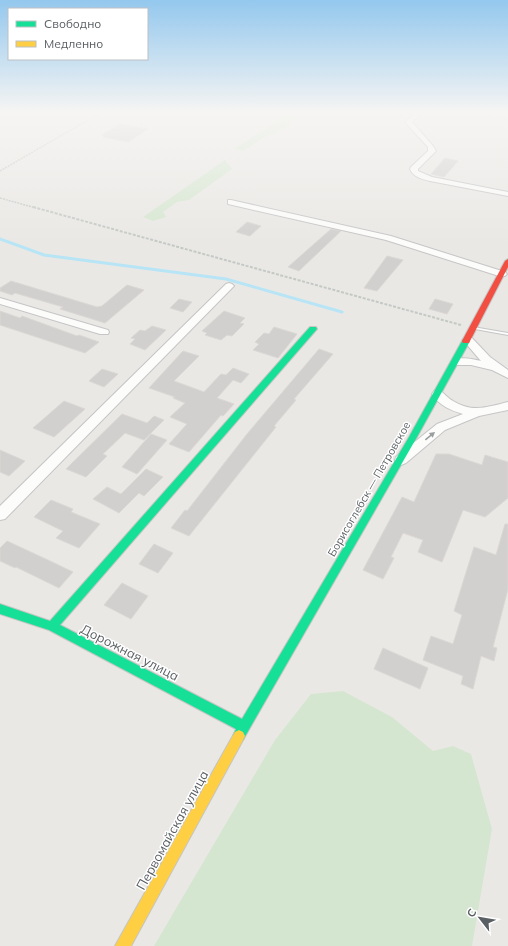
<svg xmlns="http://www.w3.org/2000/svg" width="508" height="946" font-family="Mulish,sans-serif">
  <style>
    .green { fill: #d5e6d0 }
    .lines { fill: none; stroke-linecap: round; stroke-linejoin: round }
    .stream { stroke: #b7e5f6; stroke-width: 3 }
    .building { fill: #d2d0cf; stroke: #dad7d4 }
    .lane-casing { stroke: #c6c5c6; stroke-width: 2 }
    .street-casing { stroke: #c6c5c6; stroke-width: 2 }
    .fast-casing { stroke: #c5c5c5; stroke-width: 2 }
    .slow-casing { stroke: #c5c5c5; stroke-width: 2 }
    .jam-casing { stroke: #c5c5c5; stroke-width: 2 }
    .path-far1 { stroke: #c4c9c6; stroke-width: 1.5; stroke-dasharray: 2 1; stroke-linecap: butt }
    .path { stroke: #c4c9c6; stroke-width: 2; stroke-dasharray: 3 1.5; stroke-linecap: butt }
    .lane { fill: #fcfcfb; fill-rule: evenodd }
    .street { fill: #fcfcfb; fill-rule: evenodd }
    .fast { fill: #16e098; fill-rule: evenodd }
    .slow { fill: #ffcf43; fill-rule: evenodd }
    .jam { fill: #f24e42; fill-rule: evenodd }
    .oneway { fill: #9b9ea0 }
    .labels { text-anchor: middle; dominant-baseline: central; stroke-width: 3; stroke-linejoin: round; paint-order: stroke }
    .street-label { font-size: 11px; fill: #5a5f63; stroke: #fff }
    .near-street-label { font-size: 13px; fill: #5a5f63; stroke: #fff }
  </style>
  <rect width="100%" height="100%" fill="#eae8e5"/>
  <!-- green -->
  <g class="green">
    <path d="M 291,112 L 300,112 L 286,128 L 261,139 L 244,151 L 234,149 Z"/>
    <path d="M 225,160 L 232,169 L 189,200 L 177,202 L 163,212 L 166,217 L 153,221 L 143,217 Z"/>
    <path d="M 343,691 L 392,717 L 433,751 L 453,746 L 471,754 L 492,829 L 472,946 L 154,946 L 275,740 L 311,694 Z"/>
  </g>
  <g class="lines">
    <!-- stream -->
    <path class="stream" d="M 0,239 L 44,255 L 226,279 L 342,312"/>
  </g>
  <!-- building -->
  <g class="building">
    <path d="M 120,124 L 148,129 L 128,142 L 103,137 L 105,136 L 102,135 Z"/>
    <path d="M 445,158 L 458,161 L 444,177 L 431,174 Z"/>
    <path d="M 247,222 L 261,226 L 250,236 L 236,232 Z"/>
    <path d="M 331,229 L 341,231 L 301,269 L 299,271 L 288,267 Z"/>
    <path d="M 387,256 L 403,260 L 377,291 L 364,288 Z"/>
    <path d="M 11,281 L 97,307 L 102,306 L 127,285 L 144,290 L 105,323 L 60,309 L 63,307 L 15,293 L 12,295 L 0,291 L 0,288 Z"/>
    <path d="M 179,299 L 192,302 L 183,312 L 170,308 Z"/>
    <path d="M 435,299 L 453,304 L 447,314 L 429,309 Z"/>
    <path d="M 0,311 L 20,318 L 22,316 L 77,336 L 79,335 L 99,342 L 85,353 L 0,325 Z"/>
    <path d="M 224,311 L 245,318 L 240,323 L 244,324 L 232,336 L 227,335 L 221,340 L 205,335 L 207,333 L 202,331 Z"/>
    <path d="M 152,326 L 166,330 L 145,350 L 130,344 L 135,339 L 131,338 L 140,330 L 145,331 Z"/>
    <path d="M 274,327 L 297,334 L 278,358 L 253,350 L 259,344 L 255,342 L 264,333 L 269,334 Z"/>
    <path d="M 319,349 L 333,354 L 294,399 L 296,400 L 274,426 L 276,427 L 189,536 L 171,528 L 185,510 L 187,511 L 247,434 Z"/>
    <path d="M 183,351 L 199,356 L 174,381 L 204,392 L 221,374 L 226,375 L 233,368 L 249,374 L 241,383 L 233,380 L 217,398 L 234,404 L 223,416 L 221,415 L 189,452 L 169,444 L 187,424 L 170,417 L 185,403 L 173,398 L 175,397 L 149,388 Z"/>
    <path d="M 102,369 L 118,374 L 104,387 L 89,381 Z"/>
    <path d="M 64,401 L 85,409 L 54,437 L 33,428 Z"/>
    <path d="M 122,414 L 147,423 L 154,416 L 164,420 L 144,440 L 125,433 L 103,454 L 107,456 L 86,477 L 66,469 Z"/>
    <path d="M 151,434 L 167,440 L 137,474 L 122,467 Z"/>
    <path d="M 0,450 L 25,461 L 9,476 L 0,472 Z"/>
    <path d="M 436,454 L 449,454 L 482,465 L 485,455 L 508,462 L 508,498 L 485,517 L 463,510 L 442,562 L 418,552 L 423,540 L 403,533 L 391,557 L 394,558 L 383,579 L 363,570 L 402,497 L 414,502 Z"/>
    <path d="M 146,469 L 163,477 L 144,496 L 139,493 L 119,513 L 93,499 L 107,487 L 121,494 Z"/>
    <path d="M 51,500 L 73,509 L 71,512 L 100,524 L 79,548 L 56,538 L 63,531 L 34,517 Z"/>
    <path d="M 505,524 L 508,524 L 508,589 L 493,647 L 497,648 L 494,661 L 481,656 L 473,689 L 461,684 L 463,676 L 423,660 L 431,636 L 453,644 L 462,615 L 454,611 L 474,547 L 496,555 Z"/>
    <path d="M 7,541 L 48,560 L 73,572 L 59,588 L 16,567 L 15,568 L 0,561 L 0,548 Z"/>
    <path d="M 154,544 L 173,553 L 158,573 L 139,564 Z"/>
    <path d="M 122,583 L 148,596 L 131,619 L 104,605 Z"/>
    <path d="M 383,648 L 428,668 L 420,689 L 374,669 Z"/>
  </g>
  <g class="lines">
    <!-- lane casing -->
    <g class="lane-casing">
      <path id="lane" d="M 473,327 L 508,333 L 508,335 L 475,329 L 473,329 Z"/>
    </g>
    <!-- street casing -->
    <g class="street-casing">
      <g id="street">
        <path d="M 417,112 L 423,112 L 412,122 L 433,146 L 436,151 L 418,169 L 418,171 L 432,177 L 508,192 L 508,196 L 430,181 C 422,179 413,177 410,169 L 411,167 L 428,151 L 428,147 L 405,122 Z"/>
        <path d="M 491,112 L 498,112 L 495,114 Z"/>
        <path d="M 228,200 L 231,200 L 391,236 L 505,272 L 507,274 L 505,276 L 499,276 L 386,240 L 228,204 Z"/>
        <path d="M 229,283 L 232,284 L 234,286 L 232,288 L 5,519 L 0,520 L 0,506 L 226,284 Z"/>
        <path d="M 0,298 L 108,330 L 109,332 L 108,334 L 100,334 L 0,304 Z"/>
        <path d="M 468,337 L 472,338 L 490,357 L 508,370 L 508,378 L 492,370 L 471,365 L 451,365 L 450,363 C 456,355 473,359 481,361 L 463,340 Z"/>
        <path d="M 438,390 C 444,392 447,398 453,401 C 473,413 487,407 508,402 L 508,410 L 479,416 L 445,430 L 406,463 L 401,465 L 396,463 L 395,460 L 396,457 L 437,424 L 463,414 C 450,410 440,406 432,394 L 434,391 Z"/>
      </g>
    </g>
    <!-- fast casing -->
    <g class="fast-casing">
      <path id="fast" d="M 310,327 L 316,327 L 317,329 L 60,625 L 242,719 L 409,437 L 462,341 L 463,339 L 469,339 L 470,341 L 417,437 L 243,740 L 239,742 L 235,740 L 233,736 L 236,729 L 49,630 L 0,614 L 0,604 L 50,621 Z"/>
    </g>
    <!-- slow casing -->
    <g class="slow-casing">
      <path id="slow" d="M 239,730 L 243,732 L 245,736 L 243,740 L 131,946 L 115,946 L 235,732 Z"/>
    </g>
    <!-- jam casing -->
    <g class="jam-casing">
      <path id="jam" d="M 508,259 L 508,267 L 470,341 L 469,343 L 463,343 L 462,341 L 505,261 Z"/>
    </g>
    <!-- path-far1 -->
    <g class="path-far1">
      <path d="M 502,116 L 508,120"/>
      <path d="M 0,171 L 102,112"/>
      <path d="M 0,198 L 36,208"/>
    </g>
    <!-- path -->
    <path class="path" d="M 33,207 L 461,325"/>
    <!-- lane -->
    <use href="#lane" class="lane"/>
    <!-- street -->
    <use href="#street" class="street"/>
    <!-- fast -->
    <use href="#fast" class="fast"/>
    <!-- slow -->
    <use href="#slow" class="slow"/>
    <!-- jam -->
    <use href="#jam" class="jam"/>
  </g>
  <!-- one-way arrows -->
  <defs><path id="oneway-solid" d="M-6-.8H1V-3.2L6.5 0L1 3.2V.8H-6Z"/></defs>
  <use class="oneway" href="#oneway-solid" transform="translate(430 436) rotate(-39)"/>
  <!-- sky -->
  <linearGradient id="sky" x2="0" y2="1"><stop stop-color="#94c8ee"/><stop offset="0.46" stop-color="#f6f5f3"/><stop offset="1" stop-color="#f6f5f3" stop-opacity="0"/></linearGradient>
  <rect width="508" height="244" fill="url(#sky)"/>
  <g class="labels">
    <!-- street labels -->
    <g class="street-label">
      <text transform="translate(369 489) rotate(-60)">Борисоглебск — Петровское</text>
    </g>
    <!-- near-street labels -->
    <g class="near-street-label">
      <text transform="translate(130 652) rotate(27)">Дорожная улица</text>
      <text transform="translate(172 830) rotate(-61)">Первомайская улица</text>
    </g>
  </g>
  <!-- legend -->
  <rect x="8" y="8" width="140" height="52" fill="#ffffff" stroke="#bdbfc1"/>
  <rect x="16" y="21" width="20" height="6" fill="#16e098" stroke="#bdbfc1"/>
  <text x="44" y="28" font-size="12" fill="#5a5f63">Свободно</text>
  <rect x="16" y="41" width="20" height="6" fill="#ffcf43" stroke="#bdbfc1"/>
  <text x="44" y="48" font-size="12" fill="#5a5f63">Медленно</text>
  <!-- north arrow -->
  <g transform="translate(480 918) rotate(301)" stroke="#ffffff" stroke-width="3" paint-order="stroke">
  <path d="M0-3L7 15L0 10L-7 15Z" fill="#5a5f63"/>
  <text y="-6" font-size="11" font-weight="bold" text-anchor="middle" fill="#5a5f63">С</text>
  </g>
</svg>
